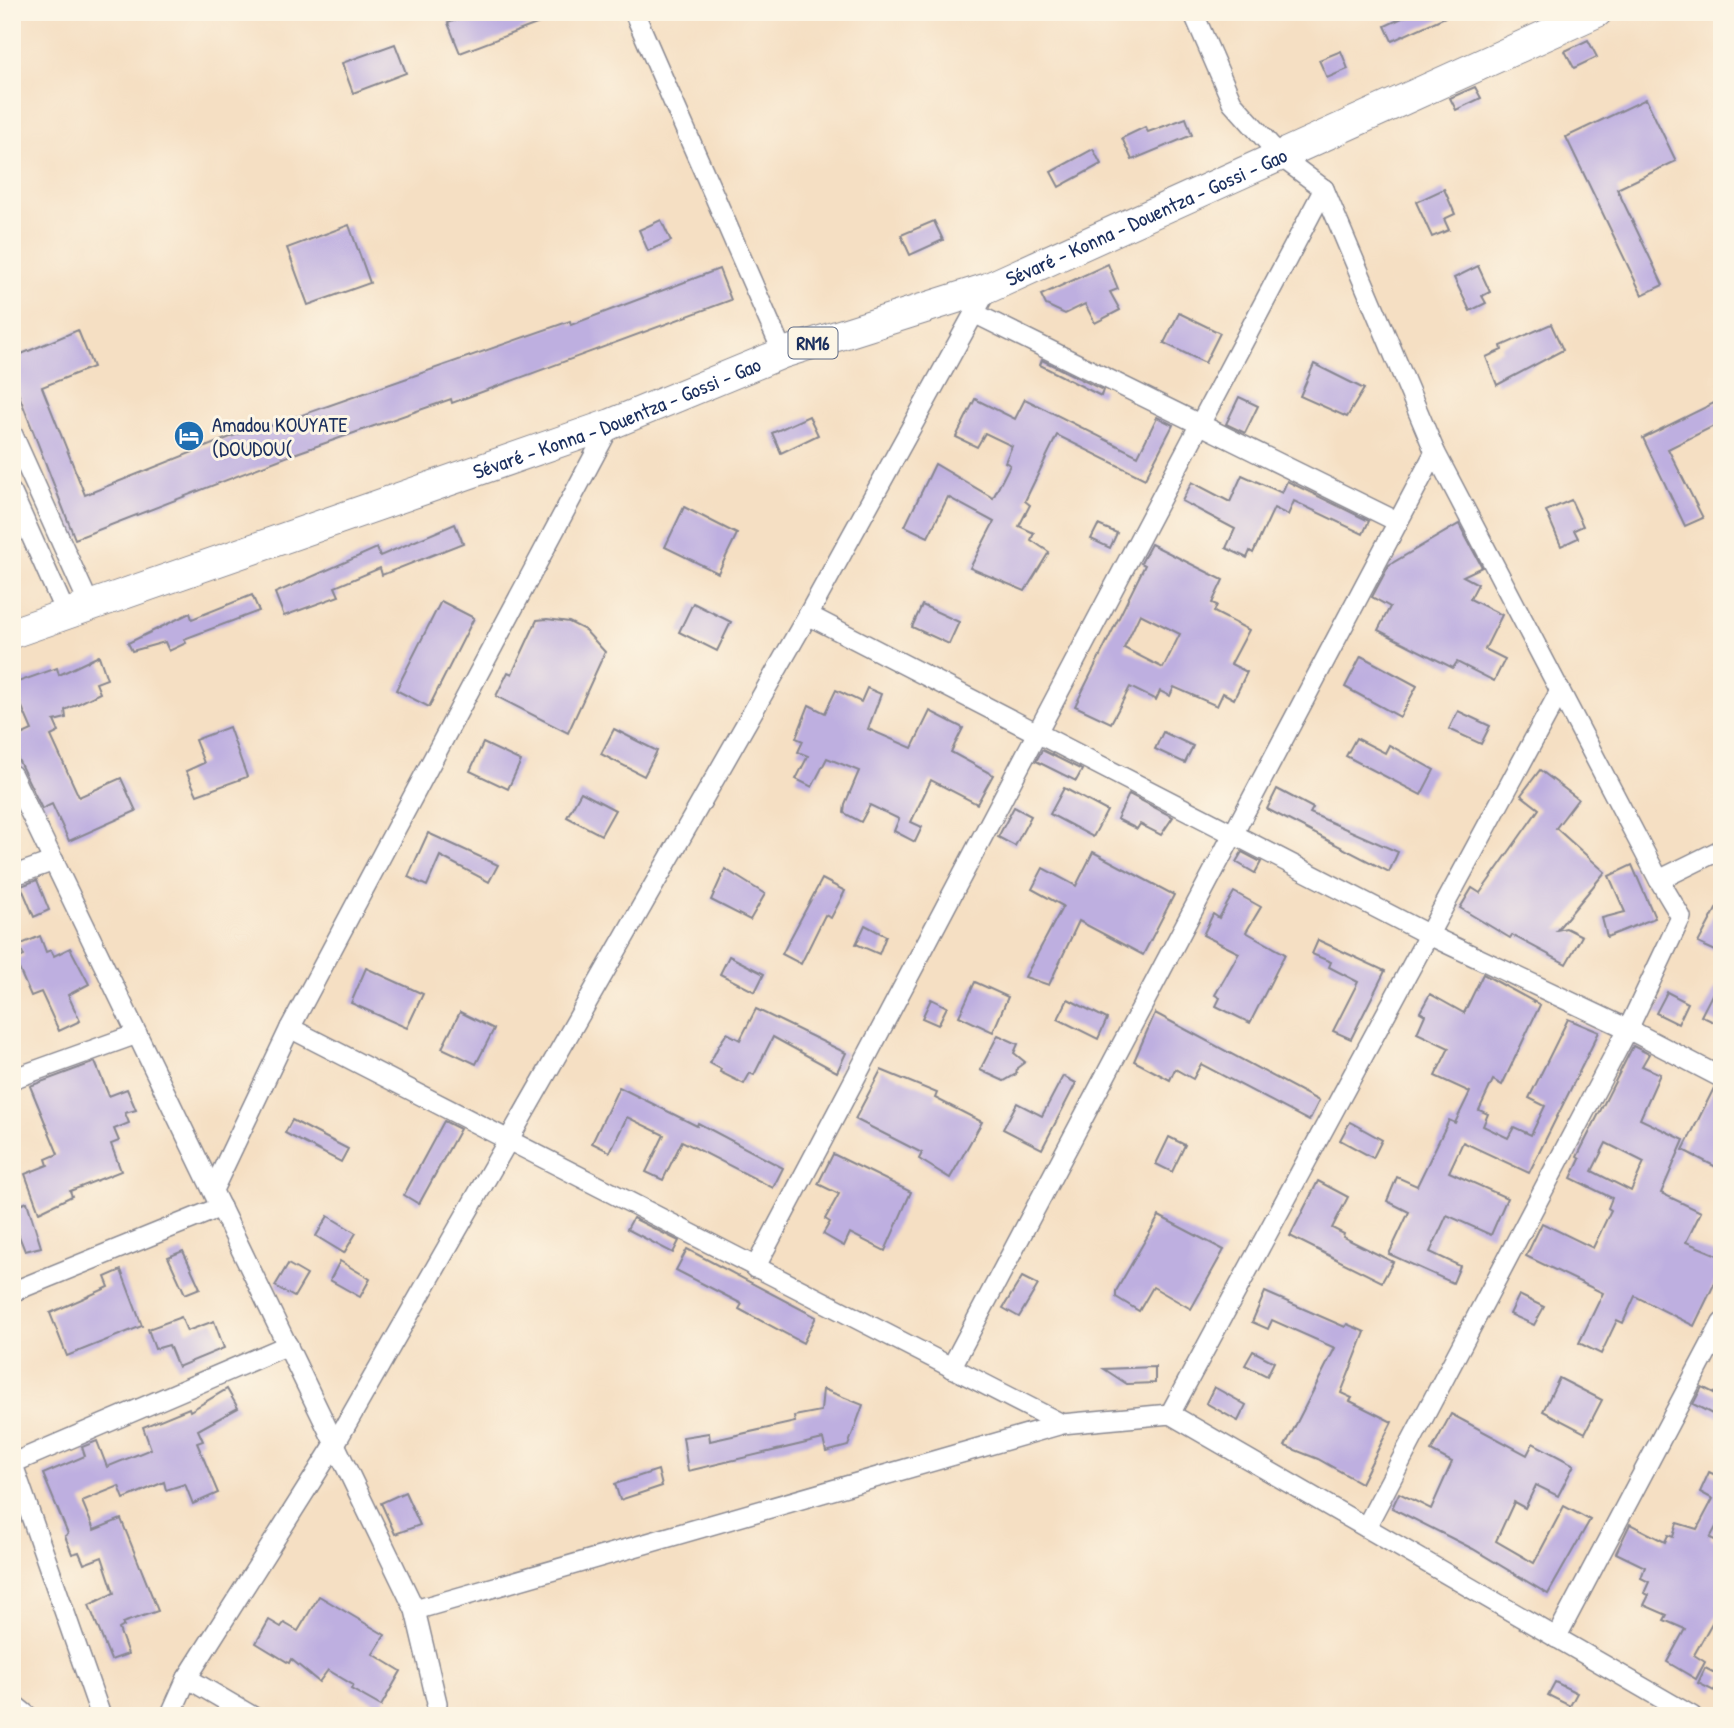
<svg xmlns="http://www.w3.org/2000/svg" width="1734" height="1728" font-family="'Patrick Hand',sans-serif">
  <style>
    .building { fill: #beafe0; fill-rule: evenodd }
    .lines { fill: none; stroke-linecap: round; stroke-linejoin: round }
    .minor-casing { stroke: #888790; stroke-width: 22 }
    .primary-casing { stroke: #888790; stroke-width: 32 }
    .minor { stroke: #fff; stroke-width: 19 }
    .primary { stroke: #fff; stroke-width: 30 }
    .labels { text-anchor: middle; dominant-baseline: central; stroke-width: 6; stroke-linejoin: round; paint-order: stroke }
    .shield { fill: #fcf5e5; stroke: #5e6a86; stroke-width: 2 }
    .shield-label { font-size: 19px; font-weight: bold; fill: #1b2f5e }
    .street-label { font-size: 21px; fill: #1b2f5e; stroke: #fcf5e5 }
    .poi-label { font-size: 21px; fill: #1b2f5e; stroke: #fcf5e5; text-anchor: start }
  </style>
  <rect width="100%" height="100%" fill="#fcf5e5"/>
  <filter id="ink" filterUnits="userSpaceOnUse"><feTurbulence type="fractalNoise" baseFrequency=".0143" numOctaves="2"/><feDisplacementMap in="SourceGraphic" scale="14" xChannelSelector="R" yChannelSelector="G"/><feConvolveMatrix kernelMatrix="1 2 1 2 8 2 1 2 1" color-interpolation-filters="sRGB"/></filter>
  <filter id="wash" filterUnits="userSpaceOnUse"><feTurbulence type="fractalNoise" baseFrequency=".00686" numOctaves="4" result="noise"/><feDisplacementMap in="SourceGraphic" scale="28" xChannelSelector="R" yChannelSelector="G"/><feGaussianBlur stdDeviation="1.57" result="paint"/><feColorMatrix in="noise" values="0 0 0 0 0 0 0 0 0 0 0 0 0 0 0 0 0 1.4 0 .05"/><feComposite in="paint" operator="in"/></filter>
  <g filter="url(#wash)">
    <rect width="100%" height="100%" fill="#f5dfc3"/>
    <g id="blocks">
      <!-- building -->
      <g class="building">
        <path d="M 476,12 L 563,12 L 563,14 L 460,53 L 448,23 Z"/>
        <path d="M 1415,12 L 1456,12 L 1392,41 L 1385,26 Z"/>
        <path d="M 1588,40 L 1597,57 L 1574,68 L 1565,51 Z"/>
        <path d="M 395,44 L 406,73 L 353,93 L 342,63 Z"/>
        <path d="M 1341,51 L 1348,69 L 1327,78 L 1319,60 Z"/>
        <path d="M 1475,87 L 1481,98 L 1456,110 L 1450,98 Z"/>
        <path d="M 1646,99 L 1676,161 L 1617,189 L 1663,285 L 1642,295 L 1566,137 Z"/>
        <path d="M 1186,118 L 1192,135 L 1132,160 L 1122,138 L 1145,127 L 1148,132 Z"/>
        <path d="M 1093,149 L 1101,164 L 1059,187 L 1051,172 Z"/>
        <path d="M 1444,189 L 1455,214 L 1444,219 L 1449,230 L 1432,237 L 1416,202 Z"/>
        <path d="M 661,220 L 671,241 L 648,251 L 639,230 Z"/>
        <path d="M 934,221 L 943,240 L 910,255 L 901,235 Z"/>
        <path d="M 349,225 L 370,283 L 308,305 L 287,248 Z"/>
        <path d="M 1108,264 L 1118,289 L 1110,292 L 1120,310 L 1095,323 L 1085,304 L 1065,314 L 1046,305 L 1041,295 Z"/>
        <path d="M 1478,266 L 1490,292 L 1482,296 L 1486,303 L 1470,311 L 1454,278 Z"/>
        <path d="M 719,269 L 731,300 L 452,403 L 451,399 L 291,455 L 75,539 L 17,390 L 12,392 L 12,358 L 78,330 L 93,367 L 42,387 L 85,495 L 263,424 L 265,428 L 570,321 L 571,325 Z"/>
        <path d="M 1179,313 L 1220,333 L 1205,363 L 1164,343 Z"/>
        <path d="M 1551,324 L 1563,350 L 1497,385 L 1486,357 L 1502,350 L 1501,346 Z"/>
        <path d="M 1042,360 L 1103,390 L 1101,396 L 1040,365 Z"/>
        <path d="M 1314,364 L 1364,389 L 1347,417 L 1300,396 Z"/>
        <path d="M 1239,397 L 1258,406 L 1245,433 L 1226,424 Z"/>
        <path d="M 975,399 L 1015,419 L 1025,399 L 1138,456 L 1157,417 L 1173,425 L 1145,479 L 1057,435 L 1025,501 L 1030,505 L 1019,526 L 1034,533 L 1031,540 L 1049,552 L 1025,591 L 970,568 L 994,522 L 948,497 L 928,537 L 905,526 L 935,464 L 993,498 L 1010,465 L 1005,462 L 1012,446 L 985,433 L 977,447 L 956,437 Z"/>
        <path d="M 1722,399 L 1722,422 L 1668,449 L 1703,518 L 1685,526 L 1643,438 Z"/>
        <path d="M 809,416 L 818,435 L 781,453 L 772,433 Z"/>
        <path d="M 1242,475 L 1282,493 L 1287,481 L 1369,521 L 1363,534 L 1294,501 L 1288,515 L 1274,508 L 1253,553 L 1250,551 L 1247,558 L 1226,548 L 1235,529 L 1182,501 L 1192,482 L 1230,502 Z"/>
        <path d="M 1571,500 L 1583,526 L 1574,530 L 1578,538 L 1561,546 L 1546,511 Z"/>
        <path d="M 684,507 L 737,534 L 718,573 L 665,547 Z"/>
        <path d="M 455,524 L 463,543 L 382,575 L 380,568 L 335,587 L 339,596 L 284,616 L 275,593 L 377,548 L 380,556 Z"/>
        <path d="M 1459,524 L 1482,567 L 1463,576 L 1478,584 L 1470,599 L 1502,615 L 1485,649 L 1505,659 L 1494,681 L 1457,662 L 1453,668 L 1378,630 L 1390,607 L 1372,597 L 1389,565 Z"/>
        <path d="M 1098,525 L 1117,533 L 1110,548 L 1091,539 Z"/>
        <path d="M 1151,544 L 1223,580 L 1212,603 L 1217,605 L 1214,612 L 1249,630 L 1231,664 L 1247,672 L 1234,699 L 1223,693 L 1217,706 L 1174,687 L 1170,696 L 1160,691 L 1156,700 L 1130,687 L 1111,723 L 1075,706 L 1145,565 L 1141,563 ZM 1140,614 L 1180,634 L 1163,668 L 1124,648 Z"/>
        <path d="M 252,595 L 259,611 L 184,639 L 186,643 L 169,651 L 165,642 L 132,651 L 128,643 L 190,613 L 192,619 Z"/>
        <path d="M 441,601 L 474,618 L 429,707 L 396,690 Z"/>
        <path d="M 693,603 L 731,622 L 717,651 L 679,632 Z"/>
        <path d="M 922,605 L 959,622 L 949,644 L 912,627 Z"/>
        <path d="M 547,619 L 569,622 L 585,630 L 605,652 L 568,733 L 496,696 L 508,672 L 512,674 L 537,620 Z"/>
        <path d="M 99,656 L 107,679 L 96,683 L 100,693 L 65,710 L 66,718 L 54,721 L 59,732 L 51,736 L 79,797 L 121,778 L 136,811 L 69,841 L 52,804 L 42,809 L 12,747 L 12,739 L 32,730 L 12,684 L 57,668 L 59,675 Z"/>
        <path d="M 1361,656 L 1417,686 L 1400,717 L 1345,687 Z"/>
        <path d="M 867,688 L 881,694 L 868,729 L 912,748 L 930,711 L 963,728 L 951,752 L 993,775 L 977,804 L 931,780 L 911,822 L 922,827 L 915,842 L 894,831 L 899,819 L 870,805 L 861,822 L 844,813 L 845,804 L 859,771 L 827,758 L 812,787 L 796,779 L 808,756 L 798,752 L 803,741 L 796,738 L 809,705 L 825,713 L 836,690 L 861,702 Z"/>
        <path d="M 1458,711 L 1490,726 L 1481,744 L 1449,729 Z"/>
        <path d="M 229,727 L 247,777 L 197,795 L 186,771 L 204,763 L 195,740 Z"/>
        <path d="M 614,729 L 657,751 L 644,776 L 601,754 Z"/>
        <path d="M 1163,732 L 1193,746 L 1185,763 L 1155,749 Z"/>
        <path d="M 1356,738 L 1385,753 L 1389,745 L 1434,770 L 1421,795 L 1346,756 Z"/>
        <path d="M 483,743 L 521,761 L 508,789 L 470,771 Z"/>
        <path d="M 1042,750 L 1082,770 L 1076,781 L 1036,761 Z"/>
        <path d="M 1540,770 L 1578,799 L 1556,828 L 1605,872 L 1557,930 L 1566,928 L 1582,936 L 1566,964 L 1512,935 L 1510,938 L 1460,908 L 1472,888 L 1480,893 L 1539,809 L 1521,795 Z"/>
        <path d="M 1064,788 L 1107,811 L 1093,837 L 1050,814 Z"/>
        <path d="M 1277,789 L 1313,808 L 1310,813 L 1398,852 L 1389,872 L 1267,809 Z"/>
        <path d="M 581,792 L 615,810 L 601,835 L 567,817 Z"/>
        <path d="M 1129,794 L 1173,817 L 1161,835 L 1140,824 L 1137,829 L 1117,819 Z"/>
        <path d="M 1014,807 L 1031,816 L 1015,846 L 998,837 Z"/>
        <path d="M 428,833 L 498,865 L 489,882 L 440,856 L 427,886 L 408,877 Z"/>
        <path d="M 1093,852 L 1174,895 L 1143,955 L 1079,921 L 1049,985 L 1025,977 L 1063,906 L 1032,889 L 1043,868 L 1076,886 Z"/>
        <path d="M 1242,852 L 1261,862 L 1255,873 L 1236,862 Z"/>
        <path d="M 1632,865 L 1655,918 L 1607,937 L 1602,918 L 1625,912 L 1609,876 Z"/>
        <path d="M 725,869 L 765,894 L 750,920 L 711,900 Z"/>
        <path d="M 822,879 L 845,891 L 831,918 L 825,915 L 801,964 L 782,954 Z"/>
        <path d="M 37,880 L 49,910 L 34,917 L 21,886 Z"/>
        <path d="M 1234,892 L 1261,907 L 1246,932 L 1285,954 L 1250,1023 L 1216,1006 L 1220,998 L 1215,995 L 1239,953 L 1203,935 L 1213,914 L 1219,918 Z"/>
        <path d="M 1722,898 L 1722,954 L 1698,943 Z"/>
        <path d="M 865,925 L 886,936 L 879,954 L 856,944 Z"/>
        <path d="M 40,936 L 46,952 L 51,950 L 54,956 L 70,948 L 89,984 L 68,995 L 80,1021 L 59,1031 L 41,992 L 31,996 L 15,960 L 24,956 L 19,945 Z"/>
        <path d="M 1318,940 L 1385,971 L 1351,1039 L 1333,1031 L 1358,982 L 1329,967 L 1331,962 L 1312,954 Z"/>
        <path d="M 729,956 L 764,974 L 755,992 L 720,974 Z"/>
        <path d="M 366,968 L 423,994 L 407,1028 L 351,1003 Z"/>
        <path d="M 1483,974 L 1540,1005 L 1502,1085 L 1493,1080 L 1479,1110 L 1488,1114 L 1483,1126 L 1508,1138 L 1514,1127 L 1531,1135 L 1545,1106 L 1529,1098 L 1568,1019 L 1599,1032 L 1529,1173 L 1463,1142 L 1449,1172 L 1507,1198 L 1491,1235 L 1447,1215 L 1430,1252 L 1460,1266 L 1453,1283 L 1389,1254 L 1409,1212 L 1387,1201 L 1397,1177 L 1417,1186 L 1449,1120 L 1455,1123 L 1470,1092 L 1435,1076 L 1449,1048 L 1417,1033 L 1425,1015 L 1420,1012 L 1430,994 L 1464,1013 Z"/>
        <path d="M 1722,975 L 1722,1026 L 1701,1016 Z"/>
        <path d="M 975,982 L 1008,997 L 993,1032 L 959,1016 Z"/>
        <path d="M 1667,992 L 1688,1003 L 1678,1024 L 1656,1013 Z"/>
        <path d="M 931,999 L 947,1007 L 938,1025 L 922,1018 Z"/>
        <path d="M 1068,999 L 1107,1019 L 1098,1039 L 1058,1019 Z"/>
        <path d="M 756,1009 L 846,1053 L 837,1072 L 773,1037 L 754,1075 L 750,1073 L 744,1084 L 720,1072 L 721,1069 L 710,1063 L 719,1045 L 727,1033 L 740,1040 Z"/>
        <path d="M 460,1012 L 494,1029 L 476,1064 L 442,1048 Z"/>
        <path d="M 1155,1013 L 1319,1101 L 1309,1121 L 1201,1064 L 1193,1079 L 1175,1069 L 1170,1080 L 1134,1061 Z"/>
        <path d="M 998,1035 L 1018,1044 L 1014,1053 L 1025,1062 L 1017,1068 L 1016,1074 L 1004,1081 L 980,1070 Z"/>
        <path d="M 1633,1046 L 1649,1054 L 1642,1066 L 1660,1074 L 1640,1119 L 1684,1140 L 1661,1193 L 1701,1212 L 1686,1242 L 1722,1257 L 1722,1268 L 1694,1326 L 1635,1296 L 1623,1323 L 1617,1320 L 1601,1354 L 1579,1343 L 1603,1293 L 1526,1256 L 1542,1223 L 1593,1248 L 1611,1210 L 1608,1208 L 1612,1198 L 1571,1178 L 1580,1159 L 1577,1157 ZM 1606,1143 L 1644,1162 L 1631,1191 L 1592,1171 Z"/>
        <path d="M 95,1062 L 109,1096 L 127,1089 L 136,1110 L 125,1113 L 129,1123 L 114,1129 L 119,1141 L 111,1144 L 121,1171 L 70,1191 L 72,1196 L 39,1212 L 25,1174 L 48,1165 L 46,1159 L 58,1154 L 30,1086 Z"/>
        <path d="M 881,1070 L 937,1093 L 935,1098 L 982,1122 L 950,1178 L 919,1159 L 922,1153 L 855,1119 Z"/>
        <path d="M 1063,1076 L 1076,1083 L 1042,1149 L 1003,1129 L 1017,1103 L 1042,1116 Z"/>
        <path d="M 619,1087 L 697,1126 L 698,1123 L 783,1168 L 773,1188 L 682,1141 L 663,1180 L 646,1172 L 664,1135 L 627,1117 L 610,1152 L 592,1143 Z"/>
        <path d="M 1714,1088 L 1722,1090 L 1722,1170 L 1683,1150 Z"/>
        <path d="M 292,1120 L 348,1149 L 341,1162 L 285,1133 Z"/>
        <path d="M 444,1121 L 460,1129 L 419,1204 L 404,1195 Z"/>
        <path d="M 1350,1122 L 1382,1140 L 1373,1158 L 1340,1140 Z"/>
        <path d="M 1169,1137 L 1185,1145 L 1172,1172 L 1156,1164 Z"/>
        <path d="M 833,1154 L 911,1192 L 885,1251 L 850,1233 L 844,1246 L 823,1234 L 830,1222 L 825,1219 L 839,1194 L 818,1184 Z"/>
        <path d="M 1318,1181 L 1348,1197 L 1332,1228 L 1344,1234 L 1343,1237 L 1393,1262 L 1382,1282 L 1290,1236 Z"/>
        <path d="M 27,1202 L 41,1247 L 25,1251 L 12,1218 L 12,1208 Z"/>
        <path d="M 328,1216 L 356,1233 L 344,1253 L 316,1236 Z"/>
        <path d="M 1159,1216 L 1224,1250 L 1191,1309 L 1153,1287 L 1139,1311 L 1116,1297 L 1116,1291 Z"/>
        <path d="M 633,1218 L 679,1241 L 673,1253 L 627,1229 Z"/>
        <path d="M 687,1249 L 816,1317 L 803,1343 L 739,1309 L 742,1304 L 676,1270 Z"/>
        <path d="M 183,1251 L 200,1288 L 185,1294 L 168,1257 Z"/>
        <path d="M 340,1261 L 370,1279 L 360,1297 L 330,1280 Z"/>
        <path d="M 288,1264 L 307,1275 L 294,1297 L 275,1286 Z"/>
        <path d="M 121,1270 L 142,1326 L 67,1356 L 50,1313 L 109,1287 L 105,1277 Z"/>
        <path d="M 1022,1277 L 1038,1285 L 1019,1317 L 1003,1308 Z"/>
        <path d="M 1265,1292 L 1345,1327 L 1347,1324 L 1365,1332 L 1341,1393 L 1352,1398 L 1350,1401 L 1392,1422 L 1361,1483 L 1318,1459 L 1285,1446 L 1335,1348 L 1272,1320 L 1268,1329 L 1252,1322 Z"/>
        <path d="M 1519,1295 L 1544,1307 L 1534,1325 L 1510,1314 Z"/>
        <path d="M 181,1317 L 187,1331 L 214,1321 L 224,1348 L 178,1367 L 169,1345 L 155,1349 L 148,1329 Z"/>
        <path d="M 1253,1351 L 1274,1362 L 1267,1376 L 1245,1365 Z"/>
        <path d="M 1155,1367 L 1155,1383 L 1127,1384 L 1104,1369 Z"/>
        <path d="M 1559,1378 L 1602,1400 L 1585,1433 L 1543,1411 Z"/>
        <path d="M 1214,1387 L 1246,1405 L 1238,1421 L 1206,1403 Z"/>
        <path d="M 1702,1387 L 1722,1397 L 1722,1419 L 1693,1404 Z"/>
        <path d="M 227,1389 L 238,1408 L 198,1430 L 203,1441 L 197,1443 L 218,1493 L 193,1504 L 185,1484 L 166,1490 L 164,1482 L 124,1499 L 119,1486 L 82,1501 L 94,1530 L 121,1519 L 158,1611 L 122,1623 L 124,1626 L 119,1629 L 128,1654 L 111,1660 L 89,1605 L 114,1593 L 102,1557 L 84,1564 L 79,1552 L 72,1554 L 65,1536 L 68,1534 L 43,1474 L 85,1456 L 82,1447 L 97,1441 L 107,1467 L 151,1449 L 143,1427 L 189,1408 L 190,1411 Z"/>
        <path d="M 823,1389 L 863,1405 L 848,1446 L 826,1452 L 823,1439 L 688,1471 L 683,1437 L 709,1433 L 710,1441 L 795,1422 L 794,1416 L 821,1411 Z"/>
        <path d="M 1451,1414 L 1527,1455 L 1533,1443 L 1574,1465 L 1558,1496 L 1536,1485 L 1525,1508 L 1514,1502 L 1496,1541 L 1534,1563 L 1564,1506 L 1590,1520 L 1548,1594 L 1473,1549 L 1392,1508 L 1399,1493 L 1431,1509 L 1452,1462 L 1431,1451 Z"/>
        <path d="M 658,1470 L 662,1486 L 620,1500 L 615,1484 Z"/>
        <path d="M 1709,1472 L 1722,1478 L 1722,1516 L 1710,1538 L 1722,1543 L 1722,1605 L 1694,1655 L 1705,1662 L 1696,1679 L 1667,1662 L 1685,1629 L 1664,1620 L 1667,1615 L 1644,1605 L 1649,1595 L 1644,1593 L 1649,1582 L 1641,1578 L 1645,1567 L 1616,1553 L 1630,1524 L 1665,1542 L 1668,1535 L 1673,1537 L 1677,1523 L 1697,1529 L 1713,1499 L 1700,1492 Z"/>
        <path d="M 405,1492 L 420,1525 L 395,1534 L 381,1503 Z"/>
        <path d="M 319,1596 L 385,1635 L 373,1654 L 401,1671 L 381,1706 L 351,1689 L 353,1685 L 328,1670 L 319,1682 L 291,1659 L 289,1663 L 256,1643 L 269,1620 L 281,1627 L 284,1623 L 298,1631 Z"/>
        <path d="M 1705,1668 L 1721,1676 L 1714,1691 L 1698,1683 Z"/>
        <path d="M 1555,1682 L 1577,1693 L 1570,1706 L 1548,1695 Z"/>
      </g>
    </g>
  </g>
  <g filter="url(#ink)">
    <use href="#blocks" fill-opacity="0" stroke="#888790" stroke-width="2"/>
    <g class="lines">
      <!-- minor casing -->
      <g class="minor-casing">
        <g id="minor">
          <path d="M 634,12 L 783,353"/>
          <path d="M 1193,12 L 1232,102 L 1281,157 L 1324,189 L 1435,452 L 1659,880 L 1681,917 L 1628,1029 L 1366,1527"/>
          <path d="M 974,313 L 1398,522"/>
          <path d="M 12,433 L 90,606"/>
          <path d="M 12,493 L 66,614"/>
          <path d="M 808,615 L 1429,935 L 1628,1029 L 1722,1078"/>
          <path d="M 12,775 L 415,1610 L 437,1703 L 435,1716"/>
          <path d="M 12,876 L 54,861"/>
          <path d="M 1659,880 L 1722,849"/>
          <path d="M 290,1028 L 1062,1424"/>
          <path d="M 12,1079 L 137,1034"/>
          <path d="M 213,1190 L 290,1028 L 611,424"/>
          <path d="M 755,1268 L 1324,189"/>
          <path d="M 12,1292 L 221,1207"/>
          <path d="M 951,1368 L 1435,452"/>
          <path d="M 1170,1414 L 1560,691"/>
          <path d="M 12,1462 L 101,1716"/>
          <path d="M 13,1463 L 288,1345"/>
          <path d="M 415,1610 L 1062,1424 L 1170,1414 L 1692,1716"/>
          <path d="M 1556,1638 L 1722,1323"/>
          <path d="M 187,1678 L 252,1716"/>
          <path d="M 12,1703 L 28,1716"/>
          <path d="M 170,1716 L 187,1678 L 335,1444 L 808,615 L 988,288"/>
        </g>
      </g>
      <!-- primary casing -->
      <g class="primary-casing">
        <g id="primary">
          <path id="s1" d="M 12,633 L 611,424 L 783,353 L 988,288 L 1597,12"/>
        </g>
      </g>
      <!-- minor -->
      <use href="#minor" class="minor"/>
      <!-- primary -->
      <use href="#primary" class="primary"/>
    </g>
  </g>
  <!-- icons -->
  <defs>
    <g id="hotel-disc" transform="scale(1.575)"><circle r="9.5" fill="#1f6fb2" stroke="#fcf5e5"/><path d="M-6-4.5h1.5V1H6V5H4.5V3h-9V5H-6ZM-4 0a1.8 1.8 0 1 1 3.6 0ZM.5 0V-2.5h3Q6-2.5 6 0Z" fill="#fff"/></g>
  </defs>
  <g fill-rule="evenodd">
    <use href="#hotel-disc" x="189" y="436"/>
  </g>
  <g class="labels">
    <!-- shield labels -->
    <rect class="shield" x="788.5" y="327.5" width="49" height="31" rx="5"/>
    <g class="shield-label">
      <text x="813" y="343">RN16</text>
    </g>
    <!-- street labels -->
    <g class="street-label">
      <text stroke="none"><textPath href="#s1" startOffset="1209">Sévaré - Konna - Douentza - Gossi - Gao</textPath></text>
      <text stroke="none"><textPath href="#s1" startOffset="642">Sévaré - Konna - Douentza - Gossi - Gao</textPath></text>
    </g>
    <!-- poi labels -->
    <g class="poi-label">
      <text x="212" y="424">Amadou KOUYATE<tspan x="212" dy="24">(DOUDOU(</tspan></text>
    </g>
  </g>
  <!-- margin -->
  <rect width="1734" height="1728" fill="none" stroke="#fcf5e5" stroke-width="42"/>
</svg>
